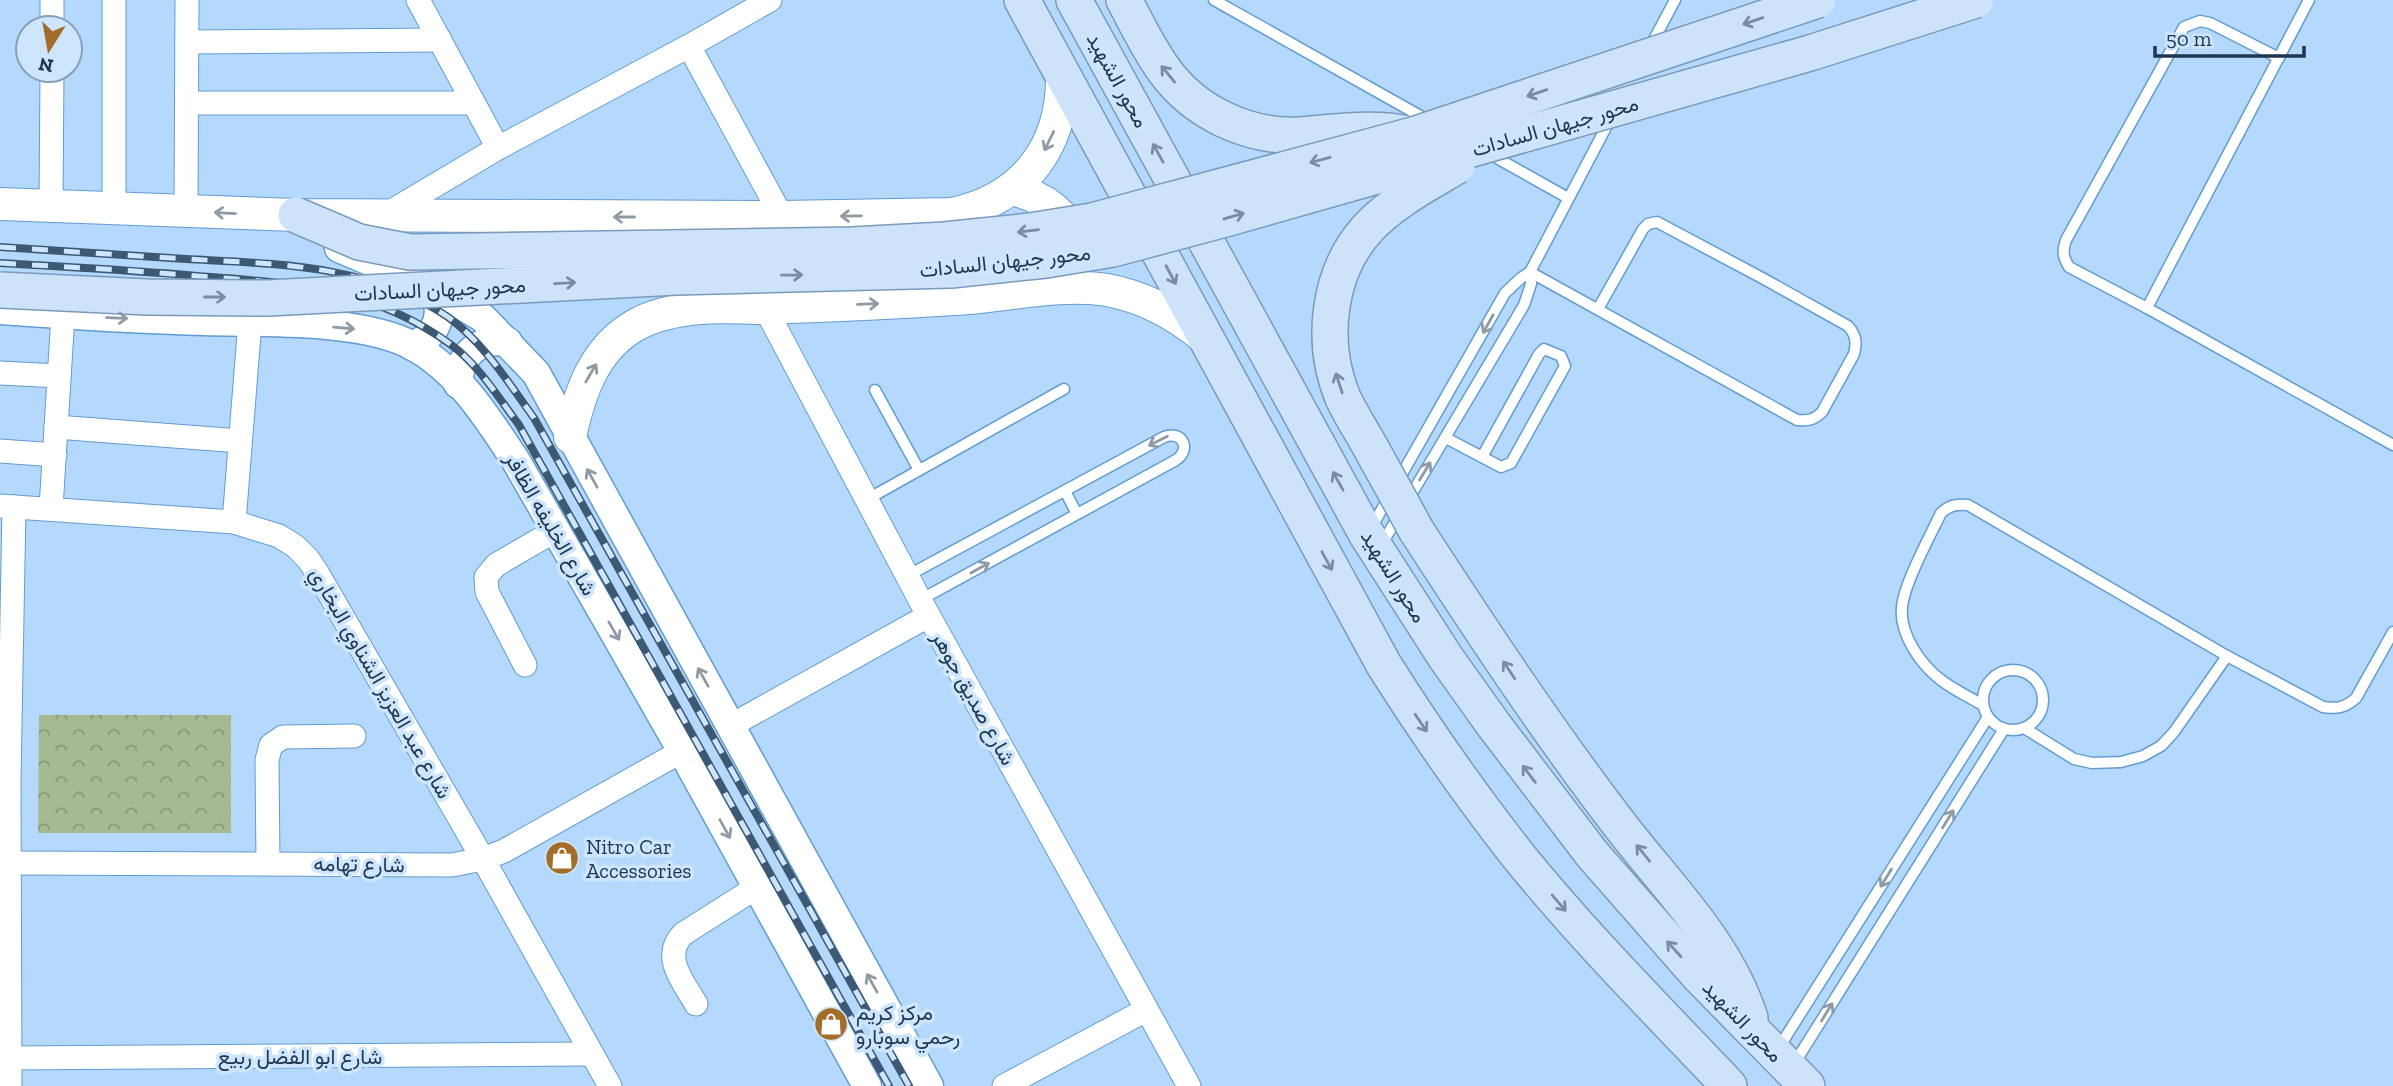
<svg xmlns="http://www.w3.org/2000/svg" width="2393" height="1086" font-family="'Zilla Slab',Vazirmatn,serif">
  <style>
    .park { fill: url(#park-crowns) }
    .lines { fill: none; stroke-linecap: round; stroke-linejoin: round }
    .service-casing { stroke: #619cd4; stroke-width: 13 }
    .minor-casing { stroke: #619cd4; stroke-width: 25 }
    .tertiary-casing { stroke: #619cd4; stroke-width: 31 }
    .secondary-casing { stroke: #619cd4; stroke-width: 34 }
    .primary-casing { stroke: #7a9abb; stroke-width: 38 }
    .service { stroke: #fff; stroke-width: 10 }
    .minor { stroke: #fff; stroke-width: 23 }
    .tertiary { stroke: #fff; stroke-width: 28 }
    .secondary { stroke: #fff; stroke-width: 32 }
    .primary { stroke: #cde3f9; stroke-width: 35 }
    .rail-casing { stroke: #3d5872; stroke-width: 8 }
    .rail { stroke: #cde5fd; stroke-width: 5; stroke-dasharray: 16; stroke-linecap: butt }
    .primary-bridge-casing { stroke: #7a9abb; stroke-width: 38; stroke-linecap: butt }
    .primary-bridge { stroke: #cde3f9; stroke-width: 35 }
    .oneway { stroke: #768da4 }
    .oneway2 { stroke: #8e9ba6 }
    .labels { text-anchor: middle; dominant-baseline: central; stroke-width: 7; stroke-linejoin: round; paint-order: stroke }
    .street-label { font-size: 21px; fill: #1e374e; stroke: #cde5fd }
    .poi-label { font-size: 21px; fill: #1e374e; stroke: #cde5fd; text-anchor: start }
  </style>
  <defs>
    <pattern id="park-crowns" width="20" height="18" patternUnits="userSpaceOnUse" patternTransform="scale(1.75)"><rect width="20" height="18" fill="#a7b992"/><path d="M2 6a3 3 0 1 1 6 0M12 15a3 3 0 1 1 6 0" fill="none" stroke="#879779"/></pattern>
  </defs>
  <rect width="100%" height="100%" fill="#b5d9fc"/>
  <!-- park -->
  <path class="park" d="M 39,715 L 231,715 L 231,833 L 38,833 Z"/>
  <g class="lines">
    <!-- service casing -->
    <g class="service-casing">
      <g id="service">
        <path d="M 1214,0 L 1431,122"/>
        <path d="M 2309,0 L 2147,308 L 2393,445"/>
        <path d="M 1650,47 L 1675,0"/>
        <path d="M 1488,153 L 1568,198"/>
        <path d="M 1530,272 L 1797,420 C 1808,421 1814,420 1822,412 L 1854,354 C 1857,342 1856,335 1848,326 L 1764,279 L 1657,222 L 1648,224 L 1643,229 L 1598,309"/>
        <path d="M 2147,308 L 2069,267 C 2063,257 2062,251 2066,240 L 2184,27 L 2200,21 L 2210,23 L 2279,58"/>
        <path d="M 1544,349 L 1561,356 L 1565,366 L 1511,463 L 1501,467 L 1482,457 L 1539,354 Z"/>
        <path d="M 875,390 L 919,470"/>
        <path d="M 1446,438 L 1482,457"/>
        <path d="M 1065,491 L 1077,514"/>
        <path d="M 866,500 L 1064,389"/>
        <path d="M 1370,530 L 1505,293 L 1521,278 L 1530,272"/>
        <path d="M 1380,547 L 1524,305 L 1531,284 L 1530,272 L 1612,116"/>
        <path d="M 907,576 L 1164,437 C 1182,430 1192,449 1176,460 L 920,600"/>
        <circle cx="2013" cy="700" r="30"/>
        <path d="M 1983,705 C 1969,697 1954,690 1941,680 C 1921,665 1899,634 1902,607 C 1904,584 1930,536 1941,513 C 1950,505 1956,504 1968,505 L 2227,656 L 2323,707 C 2337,709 2345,708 2356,698 L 2393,632"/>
        <path d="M 2024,728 L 2074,759 L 2092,763 L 2121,762 L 2143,756 L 2161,746 L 2174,732 L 2227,656"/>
        <path d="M 1778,1049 L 1988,717"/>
        <path d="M 1794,1064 L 2004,729"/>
      </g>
    </g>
    <!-- minor casing -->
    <g class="minor-casing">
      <g id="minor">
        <path d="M 418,0 L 498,148"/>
        <path d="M 52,28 L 52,0"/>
        <path d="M 187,42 L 440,40"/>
        <path d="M 689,46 L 782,217"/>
        <path d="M 187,103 L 473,103"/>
        <path d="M 51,207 L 52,70"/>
        <path d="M 114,208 L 114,0"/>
        <path d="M 186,211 L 187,0"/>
        <path d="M 385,215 L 498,148 L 689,46 L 770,0"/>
        <path d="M 765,308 L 920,600 L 1189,1086"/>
        <path d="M 0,373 L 59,376"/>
        <path d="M 56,427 L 240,441"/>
        <path d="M 0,451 L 55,455"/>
        <path d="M 0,506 L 234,522 L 279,536 L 295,546 L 308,559 L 318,574 L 483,859 L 610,1086"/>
        <path d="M 51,508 L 63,315"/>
        <path d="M 234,522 L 250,322"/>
        <path d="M 525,665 L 487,592 L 486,577 L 496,565 L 556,530"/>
        <path d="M 730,726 L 928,616"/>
        <path d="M 9,863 L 452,865 L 483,859 L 504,851 L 682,751"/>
        <path d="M 268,863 L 267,760 L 271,745 L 283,737 L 354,736"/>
        <path d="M 696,1004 C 683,981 661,957 683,934 L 757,887"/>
        <path d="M 10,1058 L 591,1054"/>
        <path d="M 10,1086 L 9,780 L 14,507"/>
        <path d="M 1004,1086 L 1146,1010"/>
      </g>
    </g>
    <!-- tertiary casing -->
    <g class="tertiary-casing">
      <g id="tertiary">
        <path d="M 339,248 L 431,287 L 483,318 L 536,373 L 929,1086"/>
        <path d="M 0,310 C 68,315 135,319 203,321 C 262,323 362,318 413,346 C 459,371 488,419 516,461 L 682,751 L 867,1086"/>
        <path d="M 412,346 C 439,335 446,311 431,287"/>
        <path d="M 458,384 C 460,353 478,338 508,342"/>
      </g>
    </g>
    <!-- secondary casing -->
    <g class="secondary-casing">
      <g id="secondary">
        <path d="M 1012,189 C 1044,197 1067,213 1079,245"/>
        <path d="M 0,204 L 296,215 L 782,217 L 952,214 C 1023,199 1063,148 1062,75"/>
        <path d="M 570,437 C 579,395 593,350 634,326 C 652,315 678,310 700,308 C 721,306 742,308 763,308 C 827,306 891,303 954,299 C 1000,297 1063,282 1107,290 C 1145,297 1176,314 1205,338"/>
      </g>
    </g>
    <!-- primary casing -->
    <g class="primary-casing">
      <g id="primary">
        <path d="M 1022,0 L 1384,665 C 1425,730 1469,793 1516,853 C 1582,935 1657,1010 1729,1086"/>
        <path d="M 1074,0 L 1367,535 L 1446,658 L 1493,724 L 1592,854 L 1699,976 L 1807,1086"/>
        <path d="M 1124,0 C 1137,24 1148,48 1164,70 C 1194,112 1248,138 1300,135 C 1339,132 1374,126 1413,135"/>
        <path d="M 1416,530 C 1479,627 1543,724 1613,816 C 1662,882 1724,938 1750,1018"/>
      </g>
    </g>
    <!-- service -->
    <use href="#service" class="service"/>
    <!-- minor -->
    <use href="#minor" class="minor"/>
    <!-- tertiary -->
    <use href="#tertiary" class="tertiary"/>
    <!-- secondary -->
    <use href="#secondary" class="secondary"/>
    <!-- primary -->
    <use href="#primary" class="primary"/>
    <!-- rail casing -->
    <g class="rail-casing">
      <g id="rail">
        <path d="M 0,247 C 62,251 124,255 186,259 C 276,264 370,264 448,317 C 484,343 508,382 534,418 L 909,1086"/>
        <path d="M 0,263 C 66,267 131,270 197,276 C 290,283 370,286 450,344 C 478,364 498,397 519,425 L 889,1086"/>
      </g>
    </g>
    <!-- rail -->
    <use href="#rail" class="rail"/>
    <!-- primary-bridge casing -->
    <g class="primary-bridge-casing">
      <g id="primary-bridge">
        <path d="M 296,215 L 359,242 L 410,252 L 852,245 L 944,240 L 1030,231 L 1092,221 L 1413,135 L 1818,0"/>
        <path d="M 0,290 L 147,297 L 268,298 L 677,277 L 951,270 L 1046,260 L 1113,249 L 1229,218 L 1810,53 L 1976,0"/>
        <path d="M 1416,530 C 1400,500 1383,470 1367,441 C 1359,427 1350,413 1343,398 C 1320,343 1327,272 1369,227 C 1394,201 1427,184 1457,166"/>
      </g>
    </g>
    <!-- primary-bridge -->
    <use href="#primary-bridge" class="primary-bridge"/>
  </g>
  <!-- one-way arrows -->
  <defs><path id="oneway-shaft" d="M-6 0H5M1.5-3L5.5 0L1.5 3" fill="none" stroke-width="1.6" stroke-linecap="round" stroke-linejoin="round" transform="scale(1.75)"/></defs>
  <g class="oneway">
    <use href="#oneway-shaft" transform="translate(1753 21) rotate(161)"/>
    <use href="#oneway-shaft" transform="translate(1168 74) rotate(-129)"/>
    <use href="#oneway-shaft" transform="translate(1537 93) rotate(161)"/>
    <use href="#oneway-shaft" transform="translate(1158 153) rotate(-119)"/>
    <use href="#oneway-shaft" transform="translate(1320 160) rotate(165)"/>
    <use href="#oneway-shaft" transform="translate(1234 216) rotate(-16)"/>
    <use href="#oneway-shaft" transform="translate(1028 231) rotate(173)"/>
    <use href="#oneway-shaft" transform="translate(792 275) rotate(-1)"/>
    <use href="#oneway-shaft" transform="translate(1171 275) rotate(62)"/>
    <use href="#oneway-shaft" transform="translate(565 283) rotate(-3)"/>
    <use href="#oneway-shaft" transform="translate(215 297)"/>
    <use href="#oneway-shaft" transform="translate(1339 383) rotate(-108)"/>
    <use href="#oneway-shaft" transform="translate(1338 481) rotate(-119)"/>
    <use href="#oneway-shaft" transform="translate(1327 561) rotate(61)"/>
    <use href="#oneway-shaft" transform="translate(1509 670) rotate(-124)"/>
    <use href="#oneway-shaft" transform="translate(1421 723) rotate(56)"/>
    <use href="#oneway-shaft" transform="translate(1529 774) rotate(-127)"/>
    <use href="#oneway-shaft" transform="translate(1643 853) rotate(-129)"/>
    <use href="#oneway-shaft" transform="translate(1559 903) rotate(49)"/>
    <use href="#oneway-shaft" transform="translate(1674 949) rotate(-132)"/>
  </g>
  <g class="oneway2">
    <use href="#oneway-shaft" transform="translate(1049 141) rotate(116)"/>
    <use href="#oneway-shaft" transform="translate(225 213) rotate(-177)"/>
    <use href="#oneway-shaft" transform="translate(851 216) rotate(179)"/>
    <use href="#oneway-shaft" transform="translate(624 217) rotate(-180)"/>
    <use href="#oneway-shaft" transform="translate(868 304) rotate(-2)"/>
    <use href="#oneway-shaft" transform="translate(117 318) rotate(2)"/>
    <use href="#oneway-shaft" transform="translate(1488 324) rotate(119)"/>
    <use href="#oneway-shaft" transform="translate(344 328) rotate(5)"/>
    <use href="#oneway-shaft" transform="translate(591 373) rotate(-60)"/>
    <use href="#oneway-shaft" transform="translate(1158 441) rotate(153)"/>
    <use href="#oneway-shaft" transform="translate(1425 471) rotate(-59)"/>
    <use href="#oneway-shaft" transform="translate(592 478) rotate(-119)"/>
    <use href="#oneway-shaft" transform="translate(980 568) rotate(-29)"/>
    <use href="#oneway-shaft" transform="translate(614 631) rotate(60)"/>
    <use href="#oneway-shaft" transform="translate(703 677) rotate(-119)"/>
    <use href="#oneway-shaft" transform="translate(1948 819) rotate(-58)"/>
    <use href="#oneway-shaft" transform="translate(725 829) rotate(61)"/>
    <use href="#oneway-shaft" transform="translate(1886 878) rotate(122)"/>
    <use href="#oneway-shaft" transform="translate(872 983) rotate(-119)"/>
    <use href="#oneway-shaft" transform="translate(1827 1012) rotate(-58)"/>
  </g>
  <!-- icons -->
  <defs>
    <g id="shop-disc" transform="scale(1.75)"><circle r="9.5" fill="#a36c28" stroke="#cde5fd"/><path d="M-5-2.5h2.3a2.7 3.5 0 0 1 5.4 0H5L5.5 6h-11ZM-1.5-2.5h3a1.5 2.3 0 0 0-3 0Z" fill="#fff"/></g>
  </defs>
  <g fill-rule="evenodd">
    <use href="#shop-disc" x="562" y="858"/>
    <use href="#shop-disc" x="831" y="1024"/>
  </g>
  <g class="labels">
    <!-- street labels -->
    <g class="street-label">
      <text transform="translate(1118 80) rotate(61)">محور الشهيد</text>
      <text transform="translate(1555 126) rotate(-16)">محور جيهان السادات</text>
      <text transform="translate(1005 261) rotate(-6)">محور جيهان السادات</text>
      <text transform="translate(440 289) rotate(-3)">محور جيهان السادات</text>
      <text transform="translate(551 524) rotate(60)">شارع الخليفه الظافر</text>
      <text transform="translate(1394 576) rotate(58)">محور الشهيد</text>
      <text transform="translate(381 683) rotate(60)">شارع عبد العزيز الشناوي البخاري</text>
      <text transform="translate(974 698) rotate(61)">شارع صديق جوهر</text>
      <text transform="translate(359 864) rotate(1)">شارع تهامه</text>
      <text transform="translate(1743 1021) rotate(46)">محور الشهيد</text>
      <text x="300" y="1056">شارع ابو الفضل ربيع</text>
    </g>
    <!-- poi labels -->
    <g class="poi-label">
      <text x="586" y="846">Nitro Car<tspan x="586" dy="24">Accessories</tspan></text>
      <text x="856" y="1012">مركز كريم<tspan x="856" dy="24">رحمي سوبارو</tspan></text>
    </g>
  </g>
  <!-- north arrow -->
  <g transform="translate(49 49) rotate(191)"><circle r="33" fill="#cde5fd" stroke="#879fb7" stroke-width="2"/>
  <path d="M0-5L12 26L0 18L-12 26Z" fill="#a36c28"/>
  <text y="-10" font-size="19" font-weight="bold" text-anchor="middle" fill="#1e374e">N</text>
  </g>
  <!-- scale -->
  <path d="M2155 46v10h149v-10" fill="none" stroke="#1e374e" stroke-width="3.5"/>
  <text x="2166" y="46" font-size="21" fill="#1e374e" stroke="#cde5fd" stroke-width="5" paint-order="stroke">50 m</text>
</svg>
